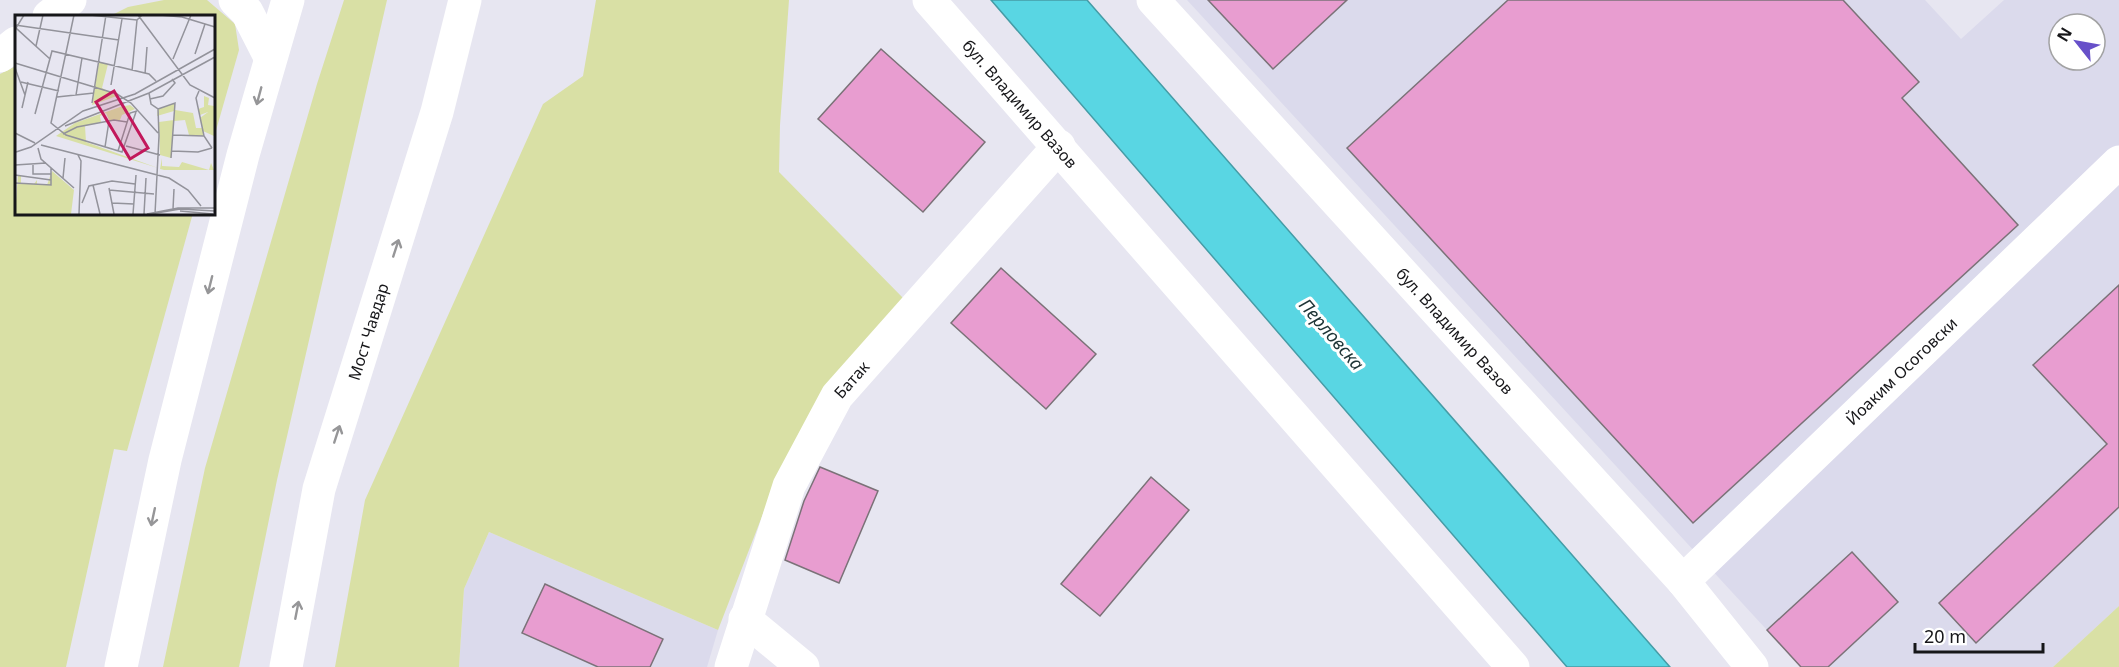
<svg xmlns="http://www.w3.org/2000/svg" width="2119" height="667" font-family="'Noto Sans',sans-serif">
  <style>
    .built { fill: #dbdaec; fill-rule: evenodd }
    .green { fill: #d9e0a5 }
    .water { fill: #59d6e3; stroke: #459ca6; stroke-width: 1.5 }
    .building { fill: #e89dd0; stroke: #7b7278; stroke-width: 1.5 }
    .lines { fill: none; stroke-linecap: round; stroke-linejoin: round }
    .street { stroke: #fff; stroke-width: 33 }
    .primary { stroke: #fff; stroke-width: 33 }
    .oneway { stroke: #969698 }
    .labels { text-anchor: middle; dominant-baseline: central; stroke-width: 6; stroke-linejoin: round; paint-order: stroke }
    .street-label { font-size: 16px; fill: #161619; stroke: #fff }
    .water-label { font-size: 18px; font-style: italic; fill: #203638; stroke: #fff }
    .inset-road { fill: none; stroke: #93939b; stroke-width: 1.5 }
    .view { fill: #c2185b; fill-opacity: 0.15; stroke: #c2185b; stroke-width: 3 }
    .inset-edge { fill: none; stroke: #161619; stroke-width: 3 }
  </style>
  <rect width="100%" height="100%" fill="#e7e6f1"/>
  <!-- built -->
  <g class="built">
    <path d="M 1187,0 L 1925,0 L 1961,39 L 2004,0 L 2119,0 L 2119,606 L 2053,667 L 1801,667 ZM 2059,24 L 2095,24 L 2095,60 L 2059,60 Z"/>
    <path d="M 489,532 L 718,630 L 707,667 L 459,667 L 464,589 Z"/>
  </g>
  <!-- green -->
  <g class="green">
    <path d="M 164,0 L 207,0 L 235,24 L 239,50 L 213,141 L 213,16 L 110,16 L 128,7 Z"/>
    <path d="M 344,0 L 387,0 L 277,480 L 239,667 L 163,667 L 205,468 L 317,84 Z"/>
    <path d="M 596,0 L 789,0 L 780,125 L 779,172 L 905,300 L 778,475 L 718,630 L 489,532 L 464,589 L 459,667 L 335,667 L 365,500 L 543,104 L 583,76 Z"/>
    <path d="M 16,66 L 16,213 L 193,213 L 127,451 L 114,449 L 66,667 L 0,667 L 0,74 Z"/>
    <path d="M 2119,606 L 2119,667 L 2053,667 Z"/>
  </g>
  <!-- water -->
  <path class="water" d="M 991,0 L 1087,0 L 1670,667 L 1567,667 Z"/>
  <!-- building -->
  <g class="building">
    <path d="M 1208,0 L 1347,0 L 1273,69 Z"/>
    <path d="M 1508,0 L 1843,0 L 1919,82 L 1902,98 L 2018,225 L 1693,523 L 1347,148 Z"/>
    <path d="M 881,49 L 985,142 L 923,212 L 818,119 Z"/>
    <path d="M 1001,268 L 1096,354 L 1046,409 L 951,323 Z"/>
    <path d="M 2119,285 L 2119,507 L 1976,643 L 1939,603 L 2107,444 L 2033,365 Z"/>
    <path d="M 820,467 L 878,491 L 839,583 L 785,560 L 804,501 Z"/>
    <path d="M 1151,477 L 1189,510 L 1100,616 L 1061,584 Z"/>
    <path d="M 1852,552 L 1898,602 L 1828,667 L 1801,667 L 1767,630 Z"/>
    <path d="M 545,584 L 663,639 L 650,667 L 598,667 L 522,633 Z"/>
  </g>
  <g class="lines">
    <!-- street -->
    <g class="street">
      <path id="s1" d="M 929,0 L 1513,667"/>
      <path id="s2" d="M 1153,0 L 1683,581 L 1752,667"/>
      <path d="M 49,16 L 70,0"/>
      <path d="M 0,56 L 16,43"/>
      <path id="s3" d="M 1683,581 L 2119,162"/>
      <path d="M 745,619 L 803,667"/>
      <path id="s4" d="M 731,667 L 789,486 L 837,396 L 1059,146"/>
    </g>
    <!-- primary -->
    <g class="primary">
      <path d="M 235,0 L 247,12 L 270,57"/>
      <path d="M 121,667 L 165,460 L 243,155 L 288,0"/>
      <path id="s5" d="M 286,667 L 319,489 L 437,112 L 465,0"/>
    </g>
  </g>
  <!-- one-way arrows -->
  <defs><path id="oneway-shaft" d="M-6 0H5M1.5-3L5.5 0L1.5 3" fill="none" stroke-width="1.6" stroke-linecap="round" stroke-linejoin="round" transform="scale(1.5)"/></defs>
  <g class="oneway">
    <use href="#oneway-shaft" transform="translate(259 96) rotate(105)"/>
    <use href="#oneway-shaft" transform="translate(396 248) rotate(-72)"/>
    <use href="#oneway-shaft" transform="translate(210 285) rotate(104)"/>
    <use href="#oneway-shaft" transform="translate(337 434) rotate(-72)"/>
    <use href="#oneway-shaft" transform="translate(153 517) rotate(102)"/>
    <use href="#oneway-shaft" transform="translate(297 610) rotate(-79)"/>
  </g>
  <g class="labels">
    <!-- street labels -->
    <g class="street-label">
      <text stroke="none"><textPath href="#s1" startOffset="138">бул. Владимир Вазов</textPath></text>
      <text stroke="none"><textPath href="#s2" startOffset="448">бул. Владимир Вазов</textPath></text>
      <text stroke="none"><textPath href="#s5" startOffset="346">Мост Чавдар</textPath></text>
      <text stroke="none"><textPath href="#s3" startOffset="303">Йоаким Осоговски</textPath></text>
      <text stroke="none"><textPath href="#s4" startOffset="314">Батак</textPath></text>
    </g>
    <!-- water labels -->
    <g class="water-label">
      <text transform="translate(1332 334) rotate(49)">Перловска</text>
    </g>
  </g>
  <!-- overview -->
  <g transform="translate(15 15)">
    <rect width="200" height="200" fill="#e7e6f1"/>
    <path d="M 84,47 L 93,49 L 87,73 L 102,81 L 77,90 ZM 189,81 L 194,83 L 193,90 L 199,91 L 199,121 L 188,116 L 189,121 L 174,120 L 170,105 L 159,106 L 156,143 L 145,140 L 144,107 L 159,105 L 159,96 L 142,101 L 143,94 L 160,88 L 160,95 L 178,98 L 181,113 L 187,113 L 185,103 L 193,97 L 185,100 L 183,94 L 189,92 ZM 115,90 L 120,94 L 107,100 L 105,105 L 94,105 L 91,98 L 85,101 L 86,107 L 70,111 L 71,127 L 143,153 L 41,121 L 60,108 L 105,92 ZM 147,143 L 147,151 L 164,152 L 167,147 L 194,155 L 196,148 L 199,155 L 149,155 L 145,154 ZM 37,156 L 59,175 L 56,199 L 0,199 L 3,160 L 6,160 L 6,169 L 19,169 L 22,165 L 22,170 L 32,170 Z" fill="#d9e0a5"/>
    <path class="inset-road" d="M 9,0 L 1,13 L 35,44M 59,0 L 36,108 L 51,120 L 107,137 L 121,97M 75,0 L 122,5M 123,0 L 175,70 L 200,83M 145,0 L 167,2 L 200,12M 0,10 L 104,25M 21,31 L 28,0M 180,39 L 190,9M 158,44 L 176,0M 0,48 L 102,79 L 116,88 L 143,118M 0,53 L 10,80M 117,56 L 122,5 L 127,0M 130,59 L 132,32M 6,67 L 44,76M 96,70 L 107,4M 184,76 L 181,83 L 189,121 L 197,133M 134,78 L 136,89 L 143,94 L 144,121 L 140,199M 61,80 L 67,43M 42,82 L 79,78M 135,84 L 148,81 L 160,68 L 157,64M 77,88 L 91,0M 7,93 L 13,67M 143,94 L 160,88 L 156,143M 20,99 L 37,36 L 134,59 L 141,66M 50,111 L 134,78 L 200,42M 0,118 L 20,128M 48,119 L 62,112 L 99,105 L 112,107M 158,120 L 189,121M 26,130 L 154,163 L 173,175 L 186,191M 111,131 L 145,140M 90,132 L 94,106M 23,133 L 26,144 L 59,173M 103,136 L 115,98 L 122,96M 157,136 L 183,137 L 197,133M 1,137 L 16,132 L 68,96 L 120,79 L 200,34M 63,140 L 66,146 L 64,199M 18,149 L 18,159 L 36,159M 0,150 L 31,148M 0,160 L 36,165M 48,163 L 50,143M 0,168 L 36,170 L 36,153M 78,170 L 85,199M 94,173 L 99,199M 94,175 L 139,179M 67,188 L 74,171 L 97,166 L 120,169M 97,188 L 119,189M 158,194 L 159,174M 165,196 L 198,199M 118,199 L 121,160M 129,199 L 131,163M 132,199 L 163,193 L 200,193M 136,199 L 165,194 L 200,196"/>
    <path class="view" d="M 99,76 L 133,133 L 115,144 L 81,87 Z"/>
    <rect width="200" height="200" class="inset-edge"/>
  </g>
  <!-- north arrow -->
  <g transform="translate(2077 42) rotate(301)"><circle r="28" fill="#ffffff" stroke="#a2a2a3" stroke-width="1.5"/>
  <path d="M0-4.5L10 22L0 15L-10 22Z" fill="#6750c9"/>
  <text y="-9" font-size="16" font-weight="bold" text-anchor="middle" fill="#161619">N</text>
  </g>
  <!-- scale -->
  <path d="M1915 643v9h128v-9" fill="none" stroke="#161619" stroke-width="3"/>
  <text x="1924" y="643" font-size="18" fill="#161619" stroke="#ffffff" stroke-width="4.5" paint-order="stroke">20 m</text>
</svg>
